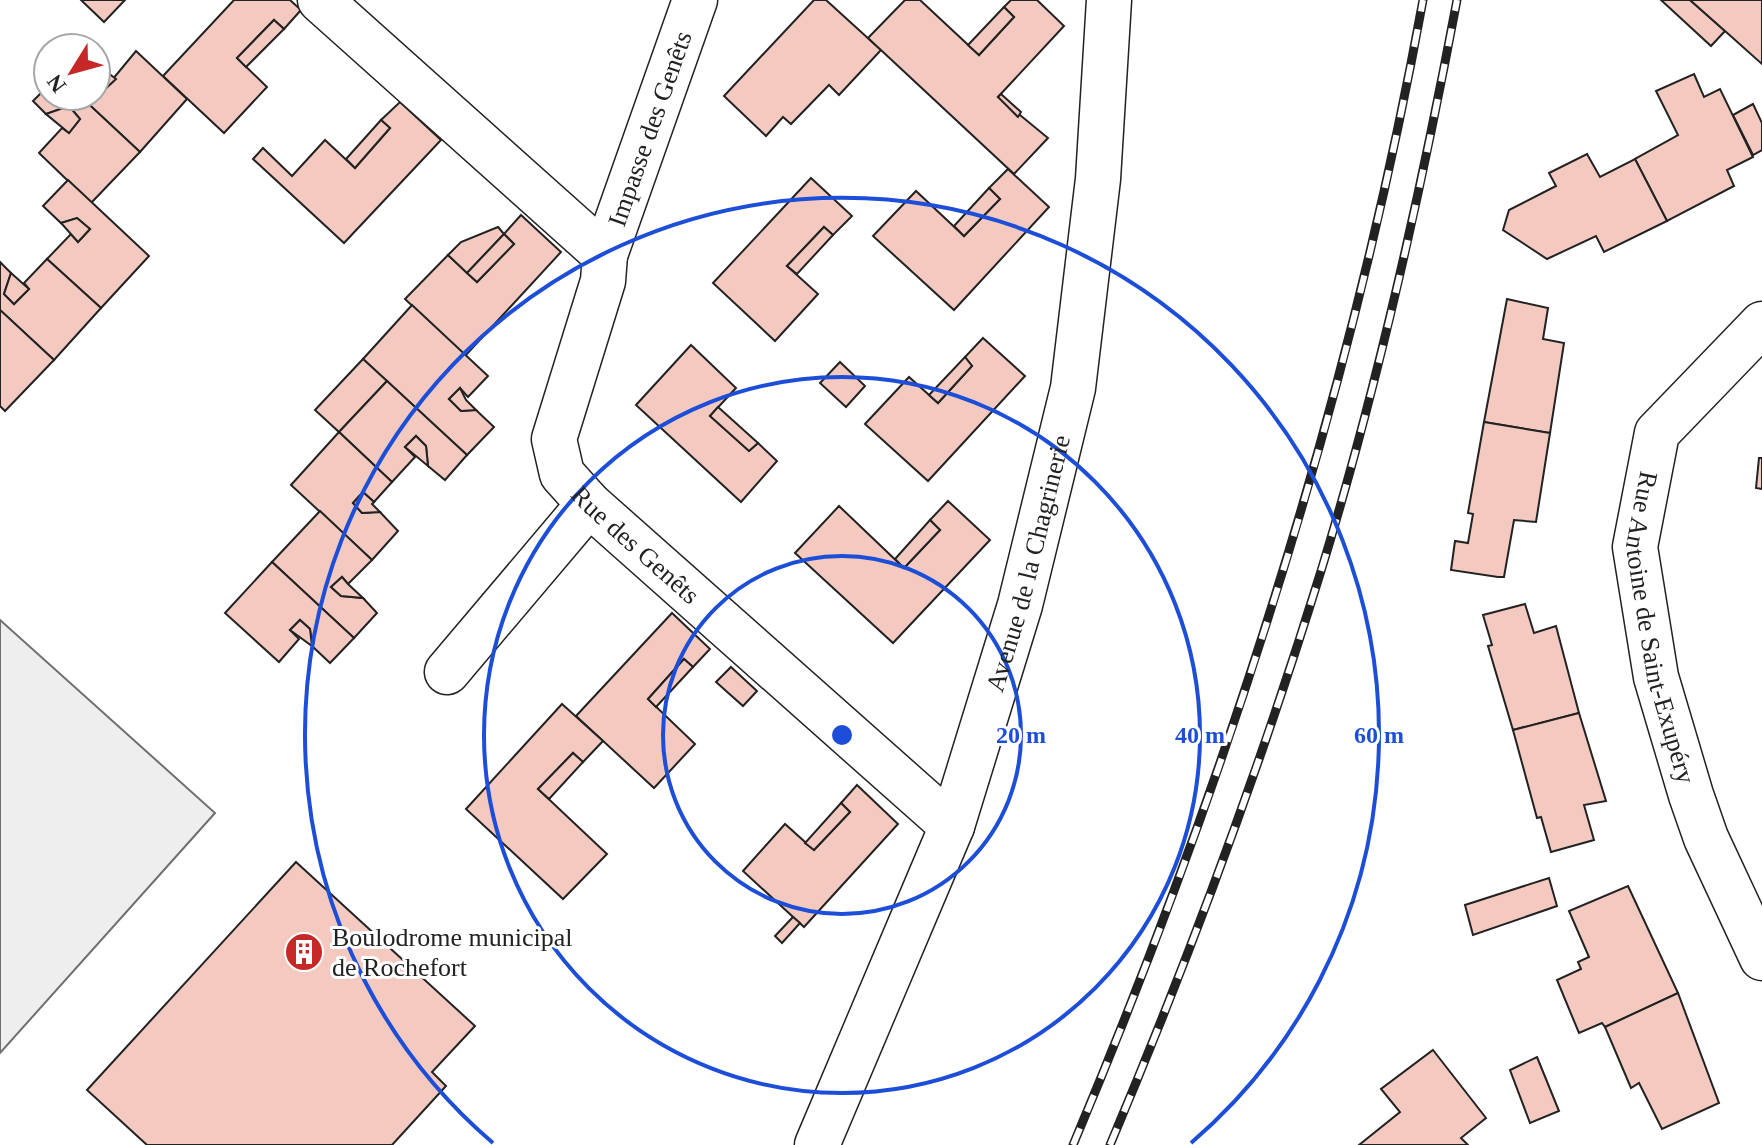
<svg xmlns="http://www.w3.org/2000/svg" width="1762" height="1145" font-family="'Times New Roman',serif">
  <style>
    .green { fill: #eee; stroke: #6f6f6f; stroke-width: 2 }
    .building { fill: #f3c9c0; stroke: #222; stroke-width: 2 }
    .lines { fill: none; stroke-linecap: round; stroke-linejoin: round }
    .street-casing { stroke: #222; stroke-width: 47 }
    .street { stroke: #fff; stroke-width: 44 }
    .rail-casing { stroke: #222; stroke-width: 9 }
    .rail { stroke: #fff; stroke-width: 6; stroke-dasharray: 18; stroke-linecap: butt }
    .ring { fill: none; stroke: #1d4ed8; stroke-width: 4 }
    .labels { text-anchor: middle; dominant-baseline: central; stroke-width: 6; stroke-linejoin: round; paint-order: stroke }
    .street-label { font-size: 26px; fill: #222; stroke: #fff }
    .poi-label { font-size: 26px; fill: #222; stroke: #fff; text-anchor: start }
    .centre { fill: #1d4ed8; stroke: #fff; stroke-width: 4 }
    .ring-label { font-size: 24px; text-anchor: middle; font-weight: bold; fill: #1d4ed8; stroke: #fff; stroke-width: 6; stroke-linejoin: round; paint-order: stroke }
  </style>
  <rect width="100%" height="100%" fill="#fff"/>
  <!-- green -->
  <path class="green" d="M 0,620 L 215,813 L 0,1053 Z"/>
  <!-- building -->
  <g class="building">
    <path d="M 81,0 L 125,0 L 104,22 Z"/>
    <path d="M 234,0 L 290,0 L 301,10 L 284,29 L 274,20 L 237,58 L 267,87 L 224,133 L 163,76 Z"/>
    <path d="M 814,0 L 826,0 L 881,50 L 839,95 L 829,85 L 791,124 L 783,117 L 766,136 L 724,96 Z"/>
    <path d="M 905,0 L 920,0 L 979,55 L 1014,17 L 1004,7 L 1011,0 L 1037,0 L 1064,26 L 998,97 L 1048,138 L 1014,174 L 868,38 Z"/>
    <path d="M 1661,0 L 1690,0 L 1725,31 L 1711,46 Z"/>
    <path d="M 1690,0 L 1762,0 L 1762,64 L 1725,31 Z"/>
    <path d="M 1004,7 L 1014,17 L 979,55 L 968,45 Z"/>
    <path d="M 274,20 L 284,29 L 246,67 L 237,58 Z"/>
    <path d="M 136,51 L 187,99 L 140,152 L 80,96 L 96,96 L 96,84 L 103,91 Z"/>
    <path d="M 103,69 L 116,79 L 103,91 L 96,84 L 96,76 Z"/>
    <path d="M 1694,74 L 1704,97 L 1720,89 L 1753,157 L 1727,170 L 1734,186 L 1667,221 L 1635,159 L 1678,135 L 1656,91 Z"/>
    <path d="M 48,86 L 48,96 L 80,96 L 140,152 L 91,203 L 39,153 L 62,128 L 69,133 L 80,119 L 69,106 L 46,114 L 33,101 Z"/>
    <path d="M 1001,94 L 1021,112 L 1018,117 L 998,97 Z"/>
    <path d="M 400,102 L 441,140 L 344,243 L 253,159 L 263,148 L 292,176 L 325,140 L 355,168 L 390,128 L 381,120 Z"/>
    <path d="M 1753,104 L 1762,123 L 1762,150 L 1753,155 L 1733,115 Z"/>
    <path d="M 69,106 L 80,119 L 69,133 L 46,114 Z"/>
    <path d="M 381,120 L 390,128 L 355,168 L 346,159 Z"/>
    <path d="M 1587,154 L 1600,177 L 1635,159 L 1667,221 L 1604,252 L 1596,236 L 1547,259 L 1503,230 L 1509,210 L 1556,186 L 1549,173 Z"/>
    <path d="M 1008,169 L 1049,207 L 954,310 L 873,236 L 916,191 L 964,236 L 1000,199 L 989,188 Z"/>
    <path d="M 811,178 L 852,216 L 833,235 L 824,227 L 787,266 L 818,294 L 775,341 L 713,283 Z"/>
    <path d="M 68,180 L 149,256 L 101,308 L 47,259 L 71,234 L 78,242 L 90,229 L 77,218 L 61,223 L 43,206 Z"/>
    <path d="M 989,188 L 1000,199 L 964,236 L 954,226 Z"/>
    <path d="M 521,215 L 561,252 L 465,356 L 405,299 L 448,255 L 477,282 L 514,244 L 504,234 Z"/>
    <path d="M 77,218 L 90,229 L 78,242 L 61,223 Z"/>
    <path d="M 498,227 L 504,234 L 467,273 L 448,255 L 461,242 Z"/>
    <path d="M 824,227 L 833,235 L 797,274 L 787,266 Z"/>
    <path d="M 504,234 L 514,244 L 477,282 L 467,273 Z"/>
    <path d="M 47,259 L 101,308 L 54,360 L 0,310 L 0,262 L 11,273 L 4,294 L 14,304 L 29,289 L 24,283 Z"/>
    <path d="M 11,273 L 29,289 L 14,304 L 4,294 Z"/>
    <path d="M 1507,299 L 1548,308 L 1543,339 L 1564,343 L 1550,433 L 1484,422 Z"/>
    <path d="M 412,305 L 488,376 L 468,397 L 460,388 L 449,399 L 461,411 L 476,410 L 494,427 L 467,455 L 363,359 Z"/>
    <path d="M 0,310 L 54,360 L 5,411 L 0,406 Z"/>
    <path d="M 983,338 L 1025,376 L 928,481 L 865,424 L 909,377 L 938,403 L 972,366 L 965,357 Z"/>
    <path d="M 691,345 L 736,388 L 710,416 L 749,451 L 758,443 L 777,461 L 741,502 L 636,405 Z"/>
    <path d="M 965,357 L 972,366 L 938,403 L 929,395 Z"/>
    <path d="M 363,359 L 387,381 L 339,432 L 315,410 Z"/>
    <path d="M 840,362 L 865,386 L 846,407 L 820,383 Z"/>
    <path d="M 387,381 L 467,455 L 445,480 L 428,466 L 426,446 L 416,436 L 405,447 L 415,457 L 392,482 L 339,432 Z"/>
    <path d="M 460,388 L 466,400 L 476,410 L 461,411 L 449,399 Z"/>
    <path d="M 718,407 L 758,443 L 749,451 L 710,416 Z"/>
    <path d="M 1484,422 L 1550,433 L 1536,522 L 1514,520 L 1504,577 L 1498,577 L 1451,570 L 1455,541 L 1468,543 L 1473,514 L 1468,513 Z"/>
    <path d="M 339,432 L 392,482 L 374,502 L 363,492 L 353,503 L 362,513 L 380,512 L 398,531 L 372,560 L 291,485 Z"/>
    <path d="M 416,436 L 426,446 L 428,466 L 405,447 Z"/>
    <path d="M 1759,458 L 1762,458 L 1762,489 L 1756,488 Z"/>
    <path d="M 363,492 L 374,502 L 372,504 L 380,512 L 362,513 L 353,503 Z"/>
    <path d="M 948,501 L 990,540 L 893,643 L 795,553 L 839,506 L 904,568 L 940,530 L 930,520 Z"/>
    <path d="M 320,511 L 372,560 L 348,584 L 342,577 L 331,587 L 341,596 L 363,598 L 377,613 L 354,638 L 272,562 Z"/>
    <path d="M 930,520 L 940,530 L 904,568 L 895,559 Z"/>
    <path d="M 272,562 L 354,638 L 330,663 L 312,646 L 310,629 L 300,620 L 290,630 L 299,639 L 279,662 L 225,613 Z"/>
    <path d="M 342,577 L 348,584 L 363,598 L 341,596 L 331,587 Z"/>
    <path d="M 1525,604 L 1534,633 L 1556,626 L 1579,713 L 1513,730 L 1488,646 L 1492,645 L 1483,615 Z"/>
    <path d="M 672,613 L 710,649 L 693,667 L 684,659 L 648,699 L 695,744 L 654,788 L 576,716 Z"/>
    <path d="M 300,620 L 310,629 L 312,646 L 290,630 Z"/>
    <path d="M 684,659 L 693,667 L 656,707 L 648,699 Z"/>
    <path d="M 731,667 L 757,691 L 743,706 L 716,682 Z"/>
    <path d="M 562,704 L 603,741 L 583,762 L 573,753 L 538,789 L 607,854 L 563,899 L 466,809 Z"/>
    <path d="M 1579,713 L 1606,801 L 1584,805 L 1594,840 L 1551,852 L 1541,817 L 1537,818 L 1513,730 Z"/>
    <path d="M 573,753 L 583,762 L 549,799 L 538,789 Z"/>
    <path d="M 857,785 L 898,824 L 804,927 L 743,871 L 785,824 L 814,850 L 850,812 L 841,803 Z"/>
    <path d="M 841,803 L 850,812 L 814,850 L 805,843 Z"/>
    <path d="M 296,862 L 475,1026 L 432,1072 L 446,1086 L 392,1145 L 147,1145 L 87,1090 Z"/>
    <path d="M 1549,878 L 1557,906 L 1473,935 L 1465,905 Z"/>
    <path d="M 1628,886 L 1678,993 L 1605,1027 L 1602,1023 L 1579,1033 L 1557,980 L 1581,969 L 1578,962 L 1589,957 L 1569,911 Z"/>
    <path d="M 793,917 L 800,923 L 782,943 L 775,936 Z"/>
    <path d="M 1678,993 L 1719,1103 L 1662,1129 L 1639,1083 L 1631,1088 L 1605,1027 Z"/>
    <path d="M 1433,1050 L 1486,1118 L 1461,1138 L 1468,1145 L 1359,1145 L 1400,1112 L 1381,1089 Z"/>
    <path d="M 1537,1057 L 1559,1111 L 1530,1123 L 1510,1070 Z"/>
  </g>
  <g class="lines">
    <!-- street casing -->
    <g class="street-casing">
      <g id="street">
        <path id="s1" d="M 320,0 L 605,255 L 603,281 L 554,439 L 562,474 L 589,504 L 952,826"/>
        <path id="s2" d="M 605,255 L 695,0"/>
        <path id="s3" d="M 1762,324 L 1657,433 L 1635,547 L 1656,677 L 1691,795 L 1706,838 L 1762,958"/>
        <path d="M 447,672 L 589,504"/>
        <path id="s4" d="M 817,1145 L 952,826 L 1020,605 L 1073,388 L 1098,179 L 1109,0"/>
      </g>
    </g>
    <!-- street -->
    <use href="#street" class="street"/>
    <!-- rail casing -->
    <g class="rail-casing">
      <g id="rail">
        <path d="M 1073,1145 C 1229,775 1351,396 1423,0"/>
        <path d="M 1110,1145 C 1189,958 1261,765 1321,571 C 1378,385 1421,192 1457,0"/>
      </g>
    </g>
    <!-- rail -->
    <use href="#rail" class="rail"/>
  </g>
  <!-- distance rings -->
  <g class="ring">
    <circle cx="842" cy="735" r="179"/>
    <circle cx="842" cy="735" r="358"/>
    <path d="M493 1143A537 537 0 1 1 1191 1143"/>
  </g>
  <!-- icons -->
  <defs>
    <g id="building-disc" transform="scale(2)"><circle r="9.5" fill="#c62828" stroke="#fff"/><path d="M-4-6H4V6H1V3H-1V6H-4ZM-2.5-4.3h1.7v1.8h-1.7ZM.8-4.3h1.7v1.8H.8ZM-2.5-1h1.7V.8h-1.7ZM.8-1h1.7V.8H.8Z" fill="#fff"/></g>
  </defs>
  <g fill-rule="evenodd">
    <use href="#building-disc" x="304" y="952"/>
  </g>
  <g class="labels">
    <!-- street labels -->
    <g class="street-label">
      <text stroke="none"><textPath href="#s2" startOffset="134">Impasse des Genêts</textPath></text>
      <text stroke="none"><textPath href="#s1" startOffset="712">Rue des Genêts</textPath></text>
      <text stroke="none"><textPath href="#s4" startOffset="620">Avenue de la Chagrinerie</textPath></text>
      <text stroke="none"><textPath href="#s3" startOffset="350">Rue Antoine de Saint-Exupéry</textPath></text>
    </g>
    <!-- poi labels -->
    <g class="poi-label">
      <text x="332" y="937">Boulodrome municipal<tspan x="332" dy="30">de Rochefort</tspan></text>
    </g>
  </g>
  <circle cx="842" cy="735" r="12" class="centre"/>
  <g class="ring-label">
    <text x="1021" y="743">20 m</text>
    <text x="1200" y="743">40 m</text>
    <text x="1379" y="743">60 m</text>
  </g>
  <!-- north arrow -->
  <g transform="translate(72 72) rotate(233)"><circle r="38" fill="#ffffff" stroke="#a7a7a7" stroke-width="2"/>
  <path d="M0-6L14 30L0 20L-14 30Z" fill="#c62828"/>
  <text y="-12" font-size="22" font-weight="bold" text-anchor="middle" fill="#222222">N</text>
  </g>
</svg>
